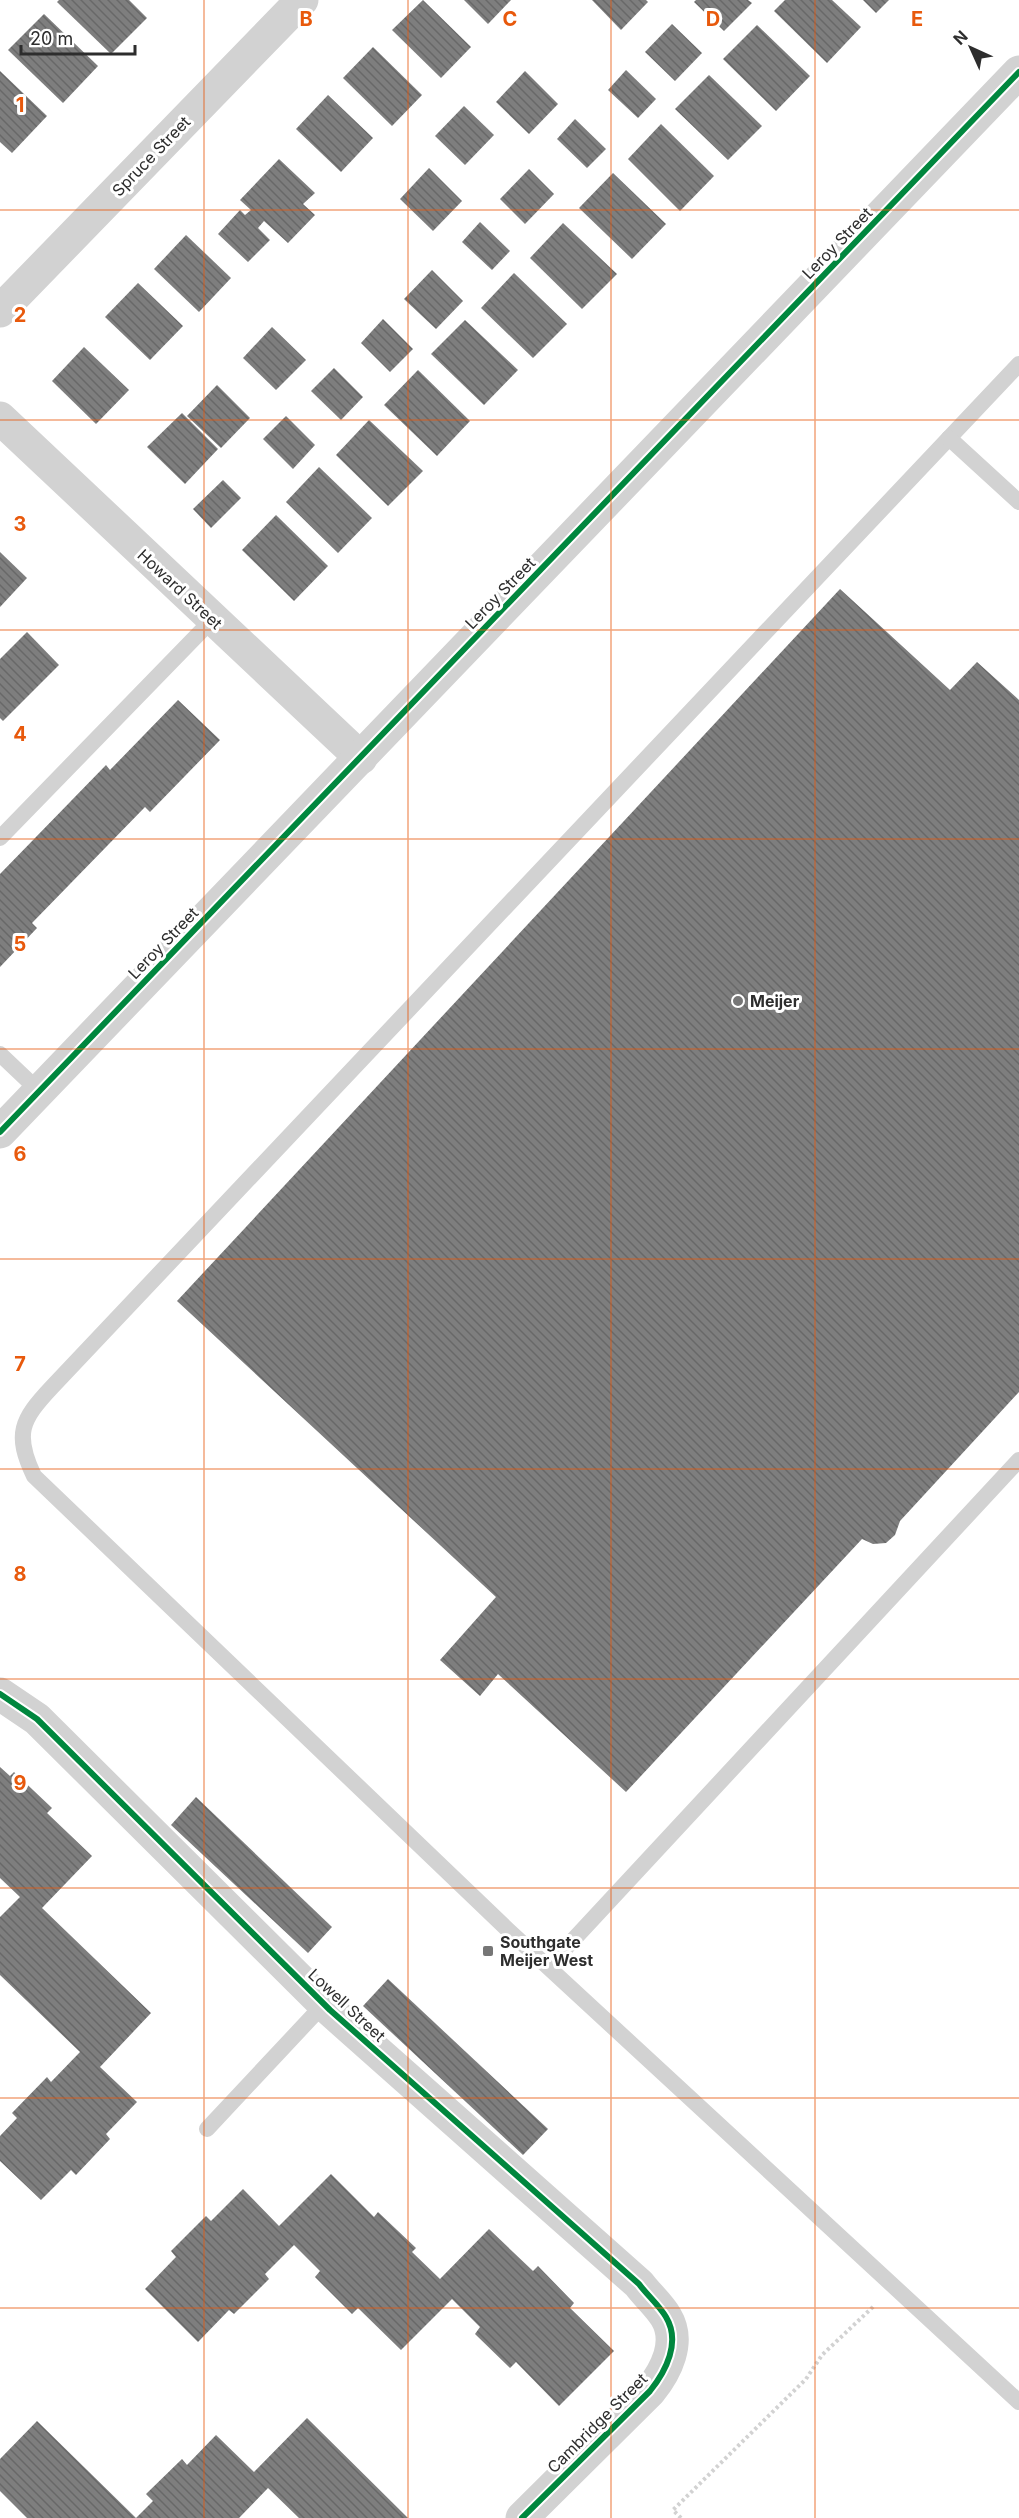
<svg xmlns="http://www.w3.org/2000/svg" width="1019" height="2518" font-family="Inter,sans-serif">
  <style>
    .building { fill: url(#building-back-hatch) }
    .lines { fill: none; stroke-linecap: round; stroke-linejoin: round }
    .path { stroke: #d2d2d2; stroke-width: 4; stroke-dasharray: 3 3; stroke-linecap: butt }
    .lane { stroke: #d2d2d2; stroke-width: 16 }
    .street { stroke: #d2d2d2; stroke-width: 33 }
    .cycleway-casing { stroke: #fff; stroke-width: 10 }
    .cycleway { stroke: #00873e; stroke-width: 6 }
    .grid { fill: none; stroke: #e8590c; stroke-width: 1.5; stroke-opacity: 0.55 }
    .poi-dot { fill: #767676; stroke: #fff; stroke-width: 2 }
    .labels { text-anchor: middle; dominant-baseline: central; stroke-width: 6; stroke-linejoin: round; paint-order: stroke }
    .street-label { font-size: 16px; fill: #2d2d2d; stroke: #fff }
    .poi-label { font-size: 16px; font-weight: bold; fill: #2d2d2d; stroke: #fff; text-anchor: start }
    .grid-label { font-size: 20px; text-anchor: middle; font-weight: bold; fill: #e8590c; stroke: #fff; stroke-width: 6; stroke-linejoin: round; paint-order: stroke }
  </style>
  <defs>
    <pattern id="building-back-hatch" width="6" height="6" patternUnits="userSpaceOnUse" patternTransform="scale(1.5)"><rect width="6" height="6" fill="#7e7e7e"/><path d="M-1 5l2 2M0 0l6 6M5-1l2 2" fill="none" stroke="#686868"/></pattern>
  </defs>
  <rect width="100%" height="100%" fill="#fff"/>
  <!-- building -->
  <g class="building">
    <path d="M 59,0 L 129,0 L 147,18 L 111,54 L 57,2 Z"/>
    <path d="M 423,0 L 471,47 L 441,78 L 392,30 Z"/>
    <path d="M 464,0 L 511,0 L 488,24 Z"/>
    <path d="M 592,0 L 646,0 L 648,2 L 621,30 Z"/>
    <path d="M 696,0 L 748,0 L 752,3 L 724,31 L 694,2 Z"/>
    <path d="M 785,0 L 832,0 L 861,27 L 827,63 L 774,11 Z"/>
    <path d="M 863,0 L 889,0 L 876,13 Z"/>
    <path d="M 44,14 L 98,66 L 63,103 L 8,50 Z"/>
    <path d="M 672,24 L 702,53 L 675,81 L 645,52 Z"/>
    <path d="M 757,25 L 810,76 L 776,111 L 723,59 Z"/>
    <path d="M 373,47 L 422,95 L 392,126 L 343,78 Z"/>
    <path d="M 626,70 L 656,99 L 638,118 L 608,90 Z"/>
    <path d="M 0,71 L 47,116 L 12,153 L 0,142 Z"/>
    <path d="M 525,71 L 558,104 L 529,134 L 496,102 Z"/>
    <path d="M 709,75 L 762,126 L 728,160 L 675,109 Z"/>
    <path d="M 328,95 L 373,138 L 341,172 L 296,129 Z"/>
    <path d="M 464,106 L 494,135 L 465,165 L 435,136 Z"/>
    <path d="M 575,119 L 606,149 L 587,168 L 557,139 Z"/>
    <path d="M 661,124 L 714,176 L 680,211 L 628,159 Z"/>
    <path d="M 279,159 L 315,193 L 303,204 L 315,215 L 288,243 L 264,221 L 258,228 L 270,240 L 248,262 L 218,234 L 240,210 L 245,215 L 251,210 L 240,200 Z"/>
    <path d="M 429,168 L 462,201 L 433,231 L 400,199 Z"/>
    <path d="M 529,169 L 554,194 L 525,224 L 500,199 Z"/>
    <path d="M 613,173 L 666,224 L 632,259 L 579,208 Z"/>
    <path d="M 480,222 L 510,251 L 492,270 L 462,242 Z"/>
    <path d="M 563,223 L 617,274 L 582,309 L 530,258 Z"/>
    <path d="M 186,235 L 231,278 L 199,312 L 154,269 Z"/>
    <path d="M 432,270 L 463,301 L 436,329 L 404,299 Z"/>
    <path d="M 514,273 L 567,324 L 533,358 L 481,308 Z"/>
    <path d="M 138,283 L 183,326 L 150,360 L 105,317 Z"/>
    <path d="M 383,319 L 413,349 L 390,372 L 361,343 Z"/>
    <path d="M 465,320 L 518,370 L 484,405 L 431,354 Z"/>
    <path d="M 272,327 L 306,360 L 276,390 L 243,358 Z"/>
    <path d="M 84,347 L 129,390 L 96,424 L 52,381 Z"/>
    <path d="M 334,368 L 363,397 L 341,420 L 311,391 Z"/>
    <path d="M 418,370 L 470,421 L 437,456 L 384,405 Z"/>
    <path d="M 217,385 L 250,418 L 221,448 L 187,416 Z"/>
    <path d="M 182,413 L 218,449 L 185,484 L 147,447 Z"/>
    <path d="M 286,416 L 315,445 L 293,469 L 263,439 Z"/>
    <path d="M 369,420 L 423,471 L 388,506 L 336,455 Z"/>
    <path d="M 319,467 L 372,518 L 338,553 L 286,502 Z"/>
    <path d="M 223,480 L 241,498 L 211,528 L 193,509 Z"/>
    <path d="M 276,515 L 328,566 L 294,601 L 242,550 Z"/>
    <path d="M 0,552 L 27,578 L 0,607 Z"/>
    <path d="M 840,589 L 950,690 L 977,662 L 1019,700 L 1019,1392 L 900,1521 L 895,1535 L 886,1543 L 873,1544 L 862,1539 L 626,1792 L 498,1674 L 480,1696 L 440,1660 L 496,1597 L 177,1301 Z"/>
    <path d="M 27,632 L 59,665 L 3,721 L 0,718 L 0,659 Z"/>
    <path d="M 178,700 L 220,740 L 150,812 L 145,807 L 32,923 L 37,928 L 0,967 L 0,874 L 106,765 L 110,770 Z"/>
    <path d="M 0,1767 L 10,1776 L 14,1772 L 52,1808 L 47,1813 L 92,1856 L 42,1908 L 151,2013 L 100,2067 L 137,2102 L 106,2134 L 110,2139 L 76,2175 L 71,2170 L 41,2200 L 0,2161 L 0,2136 L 17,2118 L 12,2113 L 47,2077 L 51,2082 L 80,2052 L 0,1975 L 0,1917 L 20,1897 L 0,1878 Z"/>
    <path d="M 196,1797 L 332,1927 L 308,1953 L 171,1825 Z"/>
    <path d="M 388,1979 L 548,2129 L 523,2155 L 363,2006 Z"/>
    <path d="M 331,2174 L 374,2217 L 378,2212 L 416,2248 L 412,2252 L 440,2279 L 489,2229 L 533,2271 L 538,2266 L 574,2303 L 570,2308 L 614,2351 L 559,2406 L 516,2362 L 510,2368 L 475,2334 L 480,2327 L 452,2299 L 401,2350 L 358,2308 L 352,2314 L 315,2277 L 320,2271 L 294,2245 L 265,2274 L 269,2279 L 234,2314 L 229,2310 L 198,2342 L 145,2289 L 176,2257 L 171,2251 L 206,2216 L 211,2221 L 243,2189 L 279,2226 Z"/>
    <path d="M 307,2418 L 408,2518 L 299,2518 L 268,2488 L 239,2518 L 27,2518 L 0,2491 L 0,2459 L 37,2421 L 136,2518 L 153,2501 L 146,2494 L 182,2459 L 187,2465 L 216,2435 L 254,2472 Z"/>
  </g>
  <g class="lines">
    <!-- path -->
    <path class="path" d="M 681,2518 L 673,2510 L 806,2379 L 822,2355 L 875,2305"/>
    <!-- lane -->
    <g class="lane">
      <path d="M 1019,364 L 52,1387 C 21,1420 14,1434 34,1476 L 508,1930 L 1019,2402"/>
      <path d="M 949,438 L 1019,502"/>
      <path d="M 0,838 L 213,619"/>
      <path d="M 0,1054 L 39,1091"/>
      <path d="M 549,1966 L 1019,1460"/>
      <path d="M 207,2129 L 324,2004"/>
    </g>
    <!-- street -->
    <g class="street">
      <path d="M 0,311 L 302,0"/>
      <path d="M 0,418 L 361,758"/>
      <path d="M 0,1132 L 1019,72"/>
      <path d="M 0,1694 L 37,1719 L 330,2010 L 639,2284 C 647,2295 659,2305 666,2317 C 681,2342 666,2371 650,2391 L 522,2518"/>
    </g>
    <!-- cycleway casing -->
    <g class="cycleway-casing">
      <g id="cycleway">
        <path d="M 0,1132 L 1019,72"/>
        <path d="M 0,1694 L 37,1719 L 330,2010 L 639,2284 C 647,2295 659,2305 666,2317 C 681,2342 666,2371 650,2391 L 522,2518"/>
      </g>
    </g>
    <!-- cycleway -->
    <use href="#cycleway" class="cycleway"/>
  </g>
  <!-- grid -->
  <path class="grid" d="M 204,0 L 204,2518M 408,0 L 408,2518M 611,0 L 611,2518M 815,0 L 815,2518M 0,210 L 1019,210M 0,420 L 1019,420M 0,630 L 1019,630M 0,839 L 1019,839M 0,1049 L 1019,1049M 0,1259 L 1019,1259M 0,1469 L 1019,1469M 0,1679 L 1019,1679M 0,1888 L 1019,1888M 0,2098 L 1019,2098M 0,2308 L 1019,2308"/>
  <!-- markers -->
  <g class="poi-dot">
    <circle cx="738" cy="1001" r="6"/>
    <rect x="482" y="1945" width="12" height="12" rx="3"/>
  </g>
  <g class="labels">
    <!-- street labels -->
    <g class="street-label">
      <text transform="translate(151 156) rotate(-46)">Spruce Street</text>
      <text transform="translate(837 243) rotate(-46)">Leroy Street</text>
      <text transform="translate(180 589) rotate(43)">Howard Street</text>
      <text transform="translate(500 593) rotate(-46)">Leroy Street</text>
      <text transform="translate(163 943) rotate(-46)">Leroy Street</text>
      <text transform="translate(347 2005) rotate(43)">Lowell Street</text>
      <text transform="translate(597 2423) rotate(-45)">Cambridge Street</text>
    </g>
    <!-- poi labels -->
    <g class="poi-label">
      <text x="750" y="1001">Meijer</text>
      <text x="500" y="1942">Southgate<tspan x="500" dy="18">Meijer West</tspan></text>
    </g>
  </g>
  <g class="grid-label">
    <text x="306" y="26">B</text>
    <text x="510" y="26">C</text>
    <text x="713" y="26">D</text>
    <text x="917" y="26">E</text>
    <text x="20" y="112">1</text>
    <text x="20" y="322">2</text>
    <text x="20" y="531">3</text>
    <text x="20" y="741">4</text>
    <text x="20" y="951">5</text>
    <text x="20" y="1161">6</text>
    <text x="20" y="1371">7</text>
    <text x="20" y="1581">8</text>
    <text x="20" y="1790">9</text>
  </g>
  <!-- north arrow -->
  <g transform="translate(971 48) rotate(315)" stroke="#ffffff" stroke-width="4.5" paint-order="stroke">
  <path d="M0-4.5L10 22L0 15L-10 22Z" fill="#2d2d2d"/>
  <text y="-9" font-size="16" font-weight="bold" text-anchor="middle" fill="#2d2d2d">N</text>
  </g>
  <!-- scale -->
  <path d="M21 45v9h114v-9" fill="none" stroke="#2d2d2d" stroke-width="3"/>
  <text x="30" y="45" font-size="18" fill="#2d2d2d" stroke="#ffffff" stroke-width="4.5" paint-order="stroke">20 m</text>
</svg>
